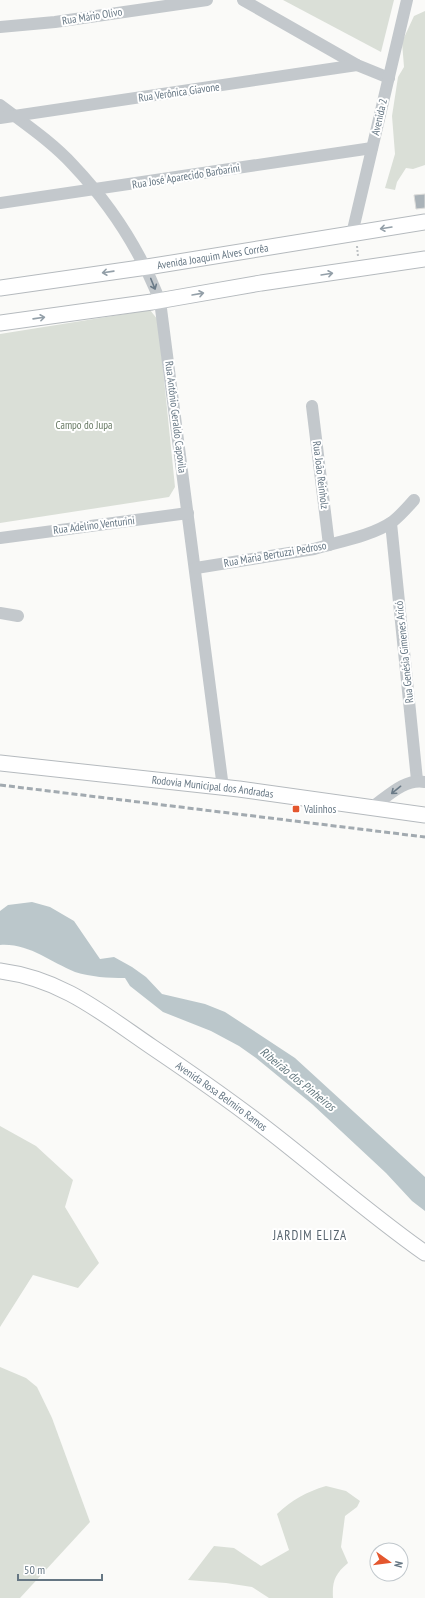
<svg xmlns="http://www.w3.org/2000/svg" width="425" height="1598" font-family="'PT Sans Narrow',sans-serif">
  <style>
    .green { fill: #dadfd7 }
    .water { fill: #bbc7cb }
    .building { fill: #aab3b9; stroke: #dcdcda }
    .lines { fill: none; stroke-linecap: round; stroke-linejoin: round }
    .major-casing { stroke: #b5babe; stroke-width: 17 }
    .path { stroke: #bbbfc2; stroke-width: 2; stroke-dasharray: 2 2; stroke-linecap: butt }
    .minor { stroke: #c3c8cc; stroke-width: 12 }
    .major { stroke: #fff; stroke-width: 15 }
    .rail { stroke: #a2aab0; stroke-width: 3; stroke-dasharray: 6 3; stroke-linecap: butt }
    .oneway { stroke: #939fa8 }
    .oneway2 { stroke: #6a7a87 }
    .poi-dot { fill: #e4572e; stroke: #fff; stroke-width: 1.5 }
    .labels { text-anchor: middle; dominant-baseline: central; stroke-width: 4; stroke-linejoin: round; paint-order: stroke }
    .street-label { font-size: 11px; fill: #657683; stroke: #fff }
    .park-label { font-size: 11px; fill: #687a64; stroke: #fff }
    .poi-label { font-size: 11px; fill: #657683; stroke: #fff; text-anchor: start }
    .water-label { font-size: 12px; font-style: italic; fill: #60757c; stroke: #fff }
    .quarter-label { font-size: 13px; letter-spacing: 1px; fill: #57646e; stroke: #fff }
  </style>
  <rect width="100%" height="100%" fill="#fafaf8"/>
  <!-- green -->
  <g class="green">
    <path d="M 283,0 L 394,0 L 381,52 Z"/>
    <path d="M 425,11 L 425,165 L 413,169 L 406,168 L 397,182 L 395,190 L 385,188 L 395,154 L 392,116 L 398,77 L 404,67 L 402,42 L 414,16 Z"/>
    <path d="M 150,310 L 158,320 L 175,487 L 169,497 L 0,523 L 0,334 Z"/>
    <path d="M 0,1126 L 36,1146 L 73,1180 L 65,1207 L 99,1263 L 78,1288 L 33,1275 L 0,1327 Z"/>
    <path d="M 0,1367 L 26,1378 L 37,1387 L 52,1418 L 90,1522 L 20,1598 L 0,1598 Z"/>
    <path d="M 326,1486 L 346,1491 L 360,1501 L 357,1507 L 345,1516 L 341,1547 L 348,1563 C 335,1574 332,1581 333,1598 L 269,1598 L 252,1587 L 226,1583 L 188,1580 L 214,1546 L 234,1548 L 261,1566 L 289,1550 L 277,1514 C 292,1500 306,1492 326,1486 Z"/>
  </g>
  <!-- water -->
  <path class="water" d="M 32,902 L 50,907 L 74,921 L 100,959 L 114,957 L 132,967 L 146,977 L 162,994 L 205,1004 L 225,1012 L 295,1058 L 425,1177 L 425,1211 L 412,1201 L 386,1173 L 312,1104 L 256,1058 L 239,1046 L 211,1031 L 163,1012 L 130,986 L 125,978 C 108,978 91,977 75,972 C 50,962 29,943 0,945 L 0,911 L 8,905 Z"/>
  <!-- building -->
  <path class="building" d="M 425,194 L 425,208 L 416,209 L 414,195 Z"/>
  <g class="lines">
    <!-- major casing -->
    <g class="major-casing">
      <g id="major">
        <path id="s1" d="M 0,288 L 147,267 L 425,222"/>
        <path d="M 0,323 L 152,302 L 261,283 L 425,259"/>
        <path id="s2" d="M 0,763 L 239,789 L 425,815"/>
        <path id="s3" d="M 0,971 C 62,979 102,1013 152,1047 C 192,1074 231,1101 268,1130 C 321,1171 371,1215 425,1253"/>
      </g>
    </g>
    <!-- path -->
    <path class="path" d="M 357,246 L 358,256"/>
    <!-- minor -->
    <g class="minor">
      <path d="M 243,0 L 357,65 L 389,78"/>
      <path d="M 0,27 L 55,22 L 207,0"/>
      <path d="M 0,105 C 25,124 52,142 73,165 C 110,204 140,250 160,301 L 223,788"/>
      <path d="M 0,118 L 357,65"/>
      <path d="M 0,203 L 372,148"/>
      <path d="M 352,234 L 407,0"/>
      <path d="M 312,406 L 329,545"/>
      <path d="M 391,523 L 417,780"/>
      <path d="M 0,538 L 188,513"/>
      <path d="M 196,568 L 314,549 C 337,542 372,536 392,522 C 400,516 407,508 414,500"/>
      <path d="M 0,613 L 18,616"/>
      <path d="M 371,808 C 387,797 404,778 425,782"/>
    </g>
    <!-- major -->
    <use href="#major" class="major"/>
    <!-- rail -->
    <path class="rail" d="M 0,785 L 425,837"/>
  </g>
  <!-- one-way arrows -->
  <defs><path id="oneway-shaft" d="M-6 0H5M1.5-3L5.5 0L1.5 3" fill="none" stroke-width="1.6" stroke-linecap="round" stroke-linejoin="round"/></defs>
  <g class="oneway">
    <use href="#oneway-shaft" transform="translate(386 228) rotate(171)"/>
    <use href="#oneway-shaft" transform="translate(108 272) rotate(172)"/>
    <use href="#oneway-shaft" transform="translate(327 274) rotate(-9)"/>
    <use href="#oneway-shaft" transform="translate(198 294) rotate(-10)"/>
    <use href="#oneway-shaft" transform="translate(39 318) rotate(-8)"/>
  </g>
  <g class="oneway2">
    <use href="#oneway-shaft" transform="translate(153 284) rotate(68)"/>
    <use href="#oneway-shaft" transform="translate(396 790) rotate(141)"/>
  </g>
  <!-- markers -->
  <rect class="poi-dot" x="292" y="805" width="8" height="8" rx="2"/>
  <g class="labels">
    <!-- street labels -->
    <g class="street-label">
      <text transform="translate(92 16) rotate(-9)">Rua Mário Olivo</text>
      <text transform="translate(179 92) rotate(-8)">Rua Verônica Giavone</text>
      <text transform="translate(379 117) rotate(-77)">Avenida 2</text>
      <text transform="translate(186 176) rotate(-9)">Rua José Aparecido Barbarini</text>
      <text stroke="none"><textPath href="#s1" startOffset="215">Avenida Joaquim Alves Corrêa</textPath></text>
      <text transform="translate(176 417) rotate(83)">Rua Antônio Geraldo Capovila</text>
      <text transform="translate(321 475) rotate(83)">Rua João Reinholz</text>
      <text transform="translate(94 525) rotate(-7)">Rua Adelino Venturini</text>
      <text transform="translate(275 554) rotate(-10)">Rua Maria Bertuzzi Pedroso</text>
      <text transform="translate(404 652) rotate(-96)">Rua Genésia Gimenes Aricó</text>
      <text stroke="none"><textPath href="#s2" startOffset="214">Rodovia Municipal dos Andradas</textPath></text>
      <text stroke="none"><textPath href="#s3" startOffset="257">Avenida Rosa Belmiro Ramos</textPath></text>
    </g>
    <!-- park labels -->
    <g class="park-label">
      <text x="84" y="425">Campo do Jupa</text>
    </g>
    <!-- poi labels -->
    <g class="poi-label">
      <text x="304" y="809">Valinhos</text>
    </g>
    <!-- water labels -->
    <g class="water-label">
      <text transform="translate(298 1079) rotate(39)">Ribeirão dos Pinheiros</text>
    </g>
    <!-- quarter labels -->
    <g class="quarter-label">
      <text x="310" y="1235">JARDIM ELIZA</text>
    </g>
  </g>
  <!-- north arrow -->
  <g transform="translate(389 1562) rotate(104)"><circle r="19" fill="#ffffff" stroke="#c1c8cd"/>
  <path d="M0-3L7 15L0 10L-7 15Z" fill="#e4572e"/>
  <text y="-6" font-size="11" font-weight="bold" text-anchor="middle" fill="#657683">N</text>
  </g>
  <!-- scale -->
  <path d="M18 1574v6h84v-6" fill="none" stroke="#657683" stroke-width="2"/>
  <text x="24" y="1574" font-size="12" fill="#657683" stroke="#ffffff" stroke-width="3" paint-order="stroke">50 m</text>
</svg>
